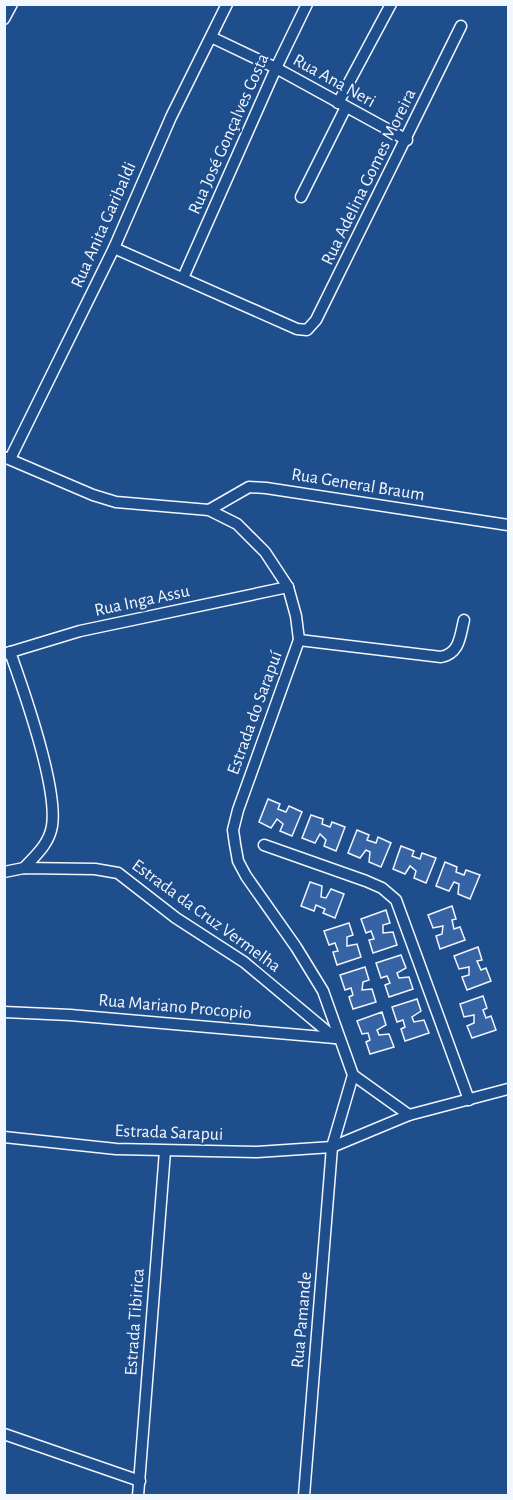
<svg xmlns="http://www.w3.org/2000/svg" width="513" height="1500" font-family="'Alegreya Sans',sans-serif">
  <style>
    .building { fill: #3563a3; stroke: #f2f6ff; stroke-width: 1.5 }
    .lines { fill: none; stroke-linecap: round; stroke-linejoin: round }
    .minor-casing { stroke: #f2f6ff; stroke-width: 13 }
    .minor { stroke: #1f4e8c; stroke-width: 10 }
    .labels { text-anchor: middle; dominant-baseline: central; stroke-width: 4.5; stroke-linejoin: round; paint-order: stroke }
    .street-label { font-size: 18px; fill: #f2f6ff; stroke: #1f4e8c }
  </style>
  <rect width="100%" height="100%" fill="#1f4e8c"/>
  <!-- building -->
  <g class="building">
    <path d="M 268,799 L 280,804 L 278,809 L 286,812 L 289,806 L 302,812 L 292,836 L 280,831 L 283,824 L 277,819 L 271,828 L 259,822 Z"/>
    <path d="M 311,815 L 323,819 L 322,824 L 330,827 L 332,822 L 345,827 L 336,851 L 324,846 L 326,840 L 320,834 L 315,843 L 302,838 Z"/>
    <path d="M 357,830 L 369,835 L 367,840 L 376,843 L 378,837 L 391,843 L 381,867 L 369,862 L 370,852 L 366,850 L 360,858 L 348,853 Z"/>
    <path d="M 401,846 L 414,851 L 412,856 L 420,859 L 422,853 L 436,858 L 426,883 L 414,878 L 416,871 L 410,866 L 405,874 L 393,869 Z"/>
    <path d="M 445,862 L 457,867 L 456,872 L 464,875 L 466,870 L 480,875 L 470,899 L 458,894 L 459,884 L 454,882 L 449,891 L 436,886 Z"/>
    <path d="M 310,882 L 322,886 L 321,897 L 326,898 L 331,889 L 344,894 L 335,918 L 323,913 L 325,909 L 316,905 L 314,911 L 301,906 Z"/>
    <path d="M 452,906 L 456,919 L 452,920 L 454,929 L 460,927 L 465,940 L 440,949 L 436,936 L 442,934 L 443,926 L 433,928 L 428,915 Z"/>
    <path d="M 386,910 L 390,923 L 383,925 L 383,933 L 393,932 L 397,945 L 373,953 L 369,940 L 374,939 L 371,931 L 366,933 L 361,919 Z"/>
    <path d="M 349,923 L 353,935 L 347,937 L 347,946 L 357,944 L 361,957 L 337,965 L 333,952 L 338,951 L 335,943 L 329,945 L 324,931 Z"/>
    <path d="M 478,947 L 482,960 L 477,961 L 481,970 L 486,968 L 491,981 L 467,990 L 462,977 L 469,975 L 469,967 L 459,969 L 454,956 Z"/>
    <path d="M 401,955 L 406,968 L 397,973 L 399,978 L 409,977 L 413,989 L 389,997 L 385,985 L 390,983 L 387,976 L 381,978 L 376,963 Z"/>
    <path d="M 365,967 L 369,980 L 363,982 L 362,990 L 372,989 L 376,1002 L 353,1009 L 349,997 L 353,995 L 351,988 L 345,990 L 340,975 Z"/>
    <path d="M 483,996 L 487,1008 L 483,1010 L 486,1018 L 491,1016 L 496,1030 L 472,1038 L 467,1026 L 474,1023 L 474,1015 L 464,1017 L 460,1004 Z"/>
    <path d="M 417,999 L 421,1011 L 412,1017 L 414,1022 L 424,1020 L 429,1033 L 405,1041 L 401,1029 L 405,1027 L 403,1020 L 397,1022 L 392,1007 Z"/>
    <path d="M 382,1012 L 386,1025 L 377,1030 L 379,1035 L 389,1034 L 394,1047 L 370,1054 L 366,1042 L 370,1040 L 368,1033 L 362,1034 L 357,1021 Z"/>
  </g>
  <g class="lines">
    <!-- minor casing -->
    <g class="minor-casing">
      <g id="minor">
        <path d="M 4,19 L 12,4"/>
        <path d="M 211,37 L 276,68 L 407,140"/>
        <path d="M 338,103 L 391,4"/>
        <path d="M 301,197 L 346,107"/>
        <path d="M 114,248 L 297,329 L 307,330 L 316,320 L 461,26"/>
        <path d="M 183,278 L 276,68 L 307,4"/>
        <path d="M 4,457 L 93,495 L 116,502 L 209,510 L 237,524 L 265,552 L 288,587 L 296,616 L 299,640 L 238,810 L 233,830 L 235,844 L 238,861 L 246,876 L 296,947 L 323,991 L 353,1075 L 332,1147 L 304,1496"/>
        <path d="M 10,459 L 114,248 L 171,117 L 227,4"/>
        <path d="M 209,510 L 249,487 L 266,488 L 508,525"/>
        <path d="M 299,640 L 441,657 C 460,653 460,636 464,620"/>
        <path d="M 10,652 C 24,691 58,788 52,826 C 49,844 36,855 24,868"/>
        <path d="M 4,654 L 80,631 L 288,587"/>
        <path d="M 264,845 L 366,881 L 382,888 L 396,900 L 469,1100"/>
        <path d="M 4,872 L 24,868 L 95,869 L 118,873 L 176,918 L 244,962 L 335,1038"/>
        <path d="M 4,1012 L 70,1015 L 335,1038"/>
        <path d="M 353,1075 L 409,1115"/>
        <path d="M 4,1137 L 116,1149 L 257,1152 L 332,1147 L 409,1115 L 508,1089"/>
        <path d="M 4,1434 L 140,1481"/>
        <path d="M 138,1496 L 165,1151"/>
      </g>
    </g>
    <!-- minor -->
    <use href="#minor" class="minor"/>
  </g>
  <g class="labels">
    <!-- street labels -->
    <g class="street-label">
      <text transform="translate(334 81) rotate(29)">Rua Ana Neri</text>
      <text transform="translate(229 134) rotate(-66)">Rua José Gonçalves Costa</text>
      <text transform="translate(369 177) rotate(-64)">Rua Adelina Gomes Moreira</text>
      <text transform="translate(104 225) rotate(-66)">Rua Anita Garibaldi</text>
      <text transform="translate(358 485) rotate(9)">Rua General Braum</text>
      <text transform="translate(142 601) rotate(-12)">Rua Inga Assu</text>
      <text transform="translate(255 713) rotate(-70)">Estrada do Sarapuí</text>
      <text transform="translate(206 916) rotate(36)">Estrada da Cruz Vermelha</text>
      <text transform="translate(175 1007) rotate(5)">Rua Mariano Procopio</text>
      <text transform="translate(169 1133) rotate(2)">Estrada Sarapui</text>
      <text transform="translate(302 1320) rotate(-85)">Rua Pamande</text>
      <text transform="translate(135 1322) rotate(-86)">Estrada Tibirica</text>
    </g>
  </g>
  <!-- border -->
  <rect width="513" height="1500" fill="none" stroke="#f2f6ff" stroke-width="12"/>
</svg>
